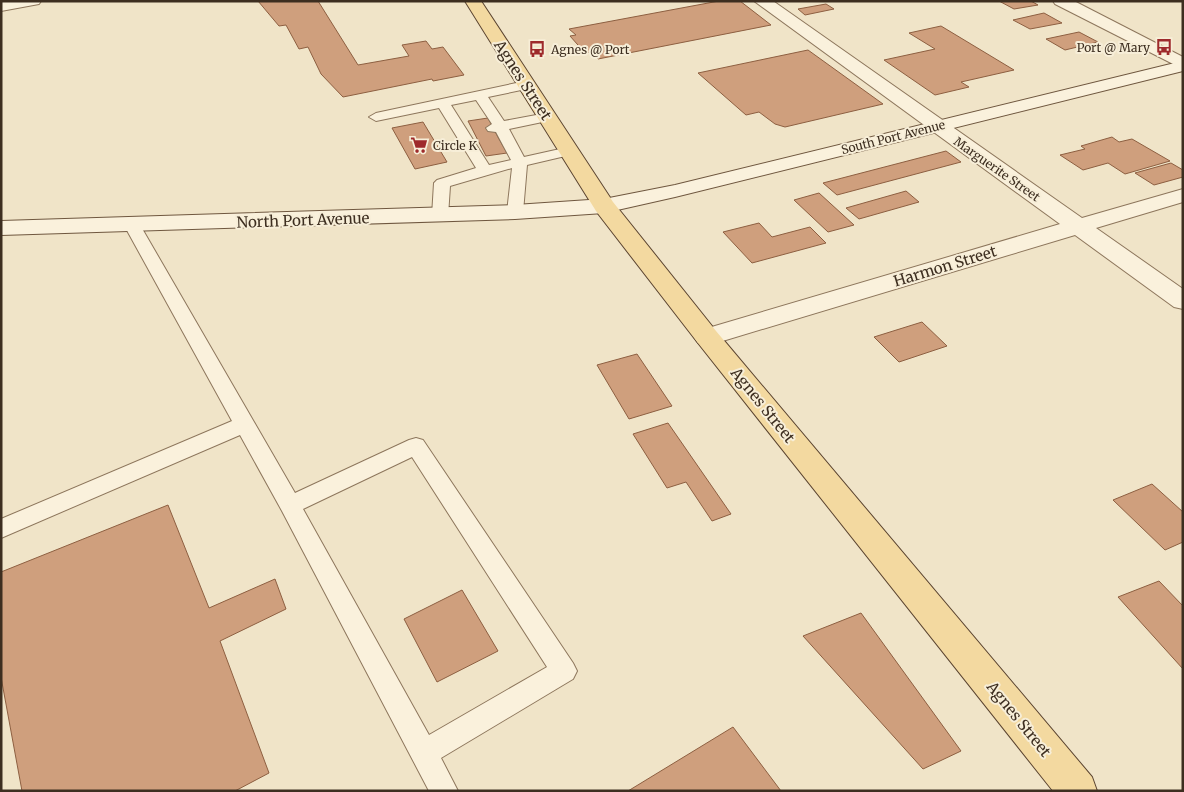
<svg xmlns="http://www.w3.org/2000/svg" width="1184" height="792" font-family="Merriweather,serif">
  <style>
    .building { fill: #cf9f7d; stroke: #8d5f41 }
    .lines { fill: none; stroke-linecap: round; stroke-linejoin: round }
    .service-casing { stroke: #8d765c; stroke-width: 2 }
    .minor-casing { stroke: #8d765c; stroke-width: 2 }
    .secondary-casing { stroke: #6f573f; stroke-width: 2 }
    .primary-casing { stroke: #5b4430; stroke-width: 2 }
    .service { fill: #faf1dc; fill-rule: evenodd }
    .minor { fill: #faf1dc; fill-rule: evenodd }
    .secondary { fill: #faf1dc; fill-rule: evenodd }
    .primary { fill: #f3d9a0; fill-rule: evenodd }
    .labels { text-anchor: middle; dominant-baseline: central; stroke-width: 4; stroke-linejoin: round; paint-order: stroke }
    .far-poi-label { font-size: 12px; fill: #3d2e20; stroke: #f7eed8; text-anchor: start }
    .far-street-label { font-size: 12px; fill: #3d2e20; stroke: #f7eed8 }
    .street-label { font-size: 15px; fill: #3d2e20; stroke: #f7eed8 }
  </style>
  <rect width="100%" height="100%" fill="#f0e4c8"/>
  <!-- building -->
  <g class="building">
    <path d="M 258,1 L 318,1 L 358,65 L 409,56 L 402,45 L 426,41 L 432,49 L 443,47 L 464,75 L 433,81 L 432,79 L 343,97 L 321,74 L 308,47 L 299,49 L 286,25 L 279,26 Z"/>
    <path d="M 719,1 L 740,1 L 771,25 L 598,59 L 591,52 L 585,53 L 570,36 L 576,35 L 569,29 Z"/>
    <path d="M 999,1 L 1031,1 L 1038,5 L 1014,9 Z"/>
    <path d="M 826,4 L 834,9 L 805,15 L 798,9 Z"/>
    <path d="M 1044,13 L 1062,23 L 1030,29 L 1013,20 Z"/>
    <path d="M 941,26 L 1014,70 L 961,82 L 969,87 L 935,95 L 884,60 L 935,49 L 909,33 Z"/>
    <path d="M 1079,32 L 1098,42 L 1065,50 L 1046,39 Z"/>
    <path d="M 808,50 L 883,104 L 785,127 L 775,124 L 759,112 L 746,115 L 698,73 Z"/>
    <path d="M 488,118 L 499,139 L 507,153 L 486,156 L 468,121 Z"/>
    <path d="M 423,122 L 447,162 L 415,169 L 392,128 Z"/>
    <path d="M 1112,137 L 1119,142 L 1132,139 L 1170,161 L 1125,174 L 1108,163 L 1083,170 L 1060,155 L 1085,149 L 1081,146 Z"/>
    <path d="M 946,151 L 961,162 L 837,195 L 823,183 Z"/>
    <path d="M 1171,163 L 1183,170 L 1183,177 L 1154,185 L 1135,173 Z"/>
    <path d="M 906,191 L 919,202 L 859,219 L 846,208 Z"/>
    <path d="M 819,193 L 854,225 L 828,232 L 794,200 Z"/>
    <path d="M 759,223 L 772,237 L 810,227 L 826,243 L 752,263 L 723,232 Z"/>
    <path d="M 922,322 L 947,346 L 899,362 L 874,337 Z"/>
    <path d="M 637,354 L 672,406 L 629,419 L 597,365 Z"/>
    <path d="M 668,423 L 731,514 L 712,521 L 686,482 L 667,488 L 633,434 Z"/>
    <path d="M 1152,484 L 1183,512 L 1183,542 L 1165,550 L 1113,500 Z"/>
    <path d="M 168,505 L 209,608 L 275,579 L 286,609 L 220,641 L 269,773 L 235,791 L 22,791 L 1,677 L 1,572 Z"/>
    <path d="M 1159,581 L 1183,606 L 1183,669 L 1118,597 Z"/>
    <path d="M 462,590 L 498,651 L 437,682 L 404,619 Z"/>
    <path d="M 861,613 L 961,751 L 923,769 L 803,636 Z"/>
    <path d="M 733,727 L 781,791 L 628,791 Z"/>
  </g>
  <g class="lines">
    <!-- service casing -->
    <g class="service-casing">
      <g id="service">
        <path d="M 526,81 L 531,82 L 533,85 L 531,88 L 488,97 L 504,121 L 547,113 L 554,117 L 552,120 L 509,129 L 524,157 L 569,147 L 574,148 L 576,151 L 574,154 L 527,165 L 523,212 L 521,215 L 509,215 L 507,212 L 512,168 L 450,186 L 448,216 L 446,219 L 434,219 L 432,216 L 434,183 L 437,180 L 476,168 L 439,108 L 376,121 L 369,117 L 376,113 ZM 476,100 L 492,124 L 486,128 L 488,131 L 496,132 L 511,160 L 489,165 L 451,105 Z"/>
        <path d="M 132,220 L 138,222 L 140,225 L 295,493 L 409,440 L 416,438 L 423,440 L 573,663 L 577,671 L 573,679 L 441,758 L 458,791 L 429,791 L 282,511 L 240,435 L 1,538 L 1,519 L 232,421 L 124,225 L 126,222 ZM 412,457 L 547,667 L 429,735 L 303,509 Z"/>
      </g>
    </g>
    <!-- minor casing -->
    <g class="minor-casing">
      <g id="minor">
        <path d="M 1,1 L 41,1 L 39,4 L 1,11 Z"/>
        <path d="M 754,1 L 773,1 L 1082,218 L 1183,189 L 1183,202 L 1096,228 L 1183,289 L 1183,309 L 1174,307 L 1075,235 L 716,343 L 707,346 L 698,343 L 694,337 L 698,331 L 1060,224 Z"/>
        <path d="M 1053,1 L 1074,1 L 1183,57 L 1183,69 L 1055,4 Z"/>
      </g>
    </g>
    <!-- secondary casing -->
    <g class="secondary-casing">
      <path id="secondary" d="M 1183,61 L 1183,71 L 675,197 L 604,213 L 515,219 L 1,235 L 1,221 L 515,205 L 604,199 L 675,185 Z"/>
    </g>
    <!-- primary casing -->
    <g class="primary-casing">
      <path id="primary" d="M 465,1 L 481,1 L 613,202 L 716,331 L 1092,777 L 1097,791 L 1053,791 L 698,343 L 596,211 Z"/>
    </g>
    <!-- service -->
    <use href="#service" class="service"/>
    <!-- minor -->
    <use href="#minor" class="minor"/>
    <!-- secondary -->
    <use href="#secondary" class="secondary"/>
    <!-- primary -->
    <use href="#primary" class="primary"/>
  </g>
  <!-- icons -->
  <defs>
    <g id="bus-bare" transform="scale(1.35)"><path d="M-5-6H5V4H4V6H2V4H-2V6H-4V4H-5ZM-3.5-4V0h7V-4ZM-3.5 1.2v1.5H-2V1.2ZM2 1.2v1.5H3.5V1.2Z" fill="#9e2a2b" stroke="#f7eed8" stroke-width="2.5" paint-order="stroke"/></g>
    <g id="supermarket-bare" transform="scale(1.35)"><path d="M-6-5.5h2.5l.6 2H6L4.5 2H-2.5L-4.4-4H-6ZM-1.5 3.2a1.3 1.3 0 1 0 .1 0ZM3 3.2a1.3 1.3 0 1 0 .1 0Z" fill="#9e2a2b" stroke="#f7eed8" stroke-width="2.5" paint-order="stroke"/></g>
  </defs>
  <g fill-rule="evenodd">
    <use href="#bus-bare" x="1164" y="47"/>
    <use href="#bus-bare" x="537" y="49"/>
    <use href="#supermarket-bare" x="419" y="145"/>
  </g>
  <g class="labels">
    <!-- far-poi labels -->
    <g class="far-poi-label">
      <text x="1150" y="47" text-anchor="end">Port @ Mary</text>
      <text x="551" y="49">Agnes @ Port</text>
      <text x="433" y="145">Circle K</text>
    </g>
    <!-- far-street labels -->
    <g class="far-street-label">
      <text transform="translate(893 137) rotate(-14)">South Port Avenue</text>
      <text transform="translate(997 169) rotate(35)">Marguerite Street</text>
    </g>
    <!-- street labels -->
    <g class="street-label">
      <text transform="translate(523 80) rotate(57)">Agnes Street</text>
      <text transform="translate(303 220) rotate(-2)">North Port Avenue</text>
      <text transform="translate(945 266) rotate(-17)">Harmon Street</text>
      <text transform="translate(763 405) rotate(51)">Agnes Street</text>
      <text transform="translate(1019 719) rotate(51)">Agnes Street</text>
    </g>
  </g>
  <!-- border -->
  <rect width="1184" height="792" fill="none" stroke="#3d2e20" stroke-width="5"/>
</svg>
